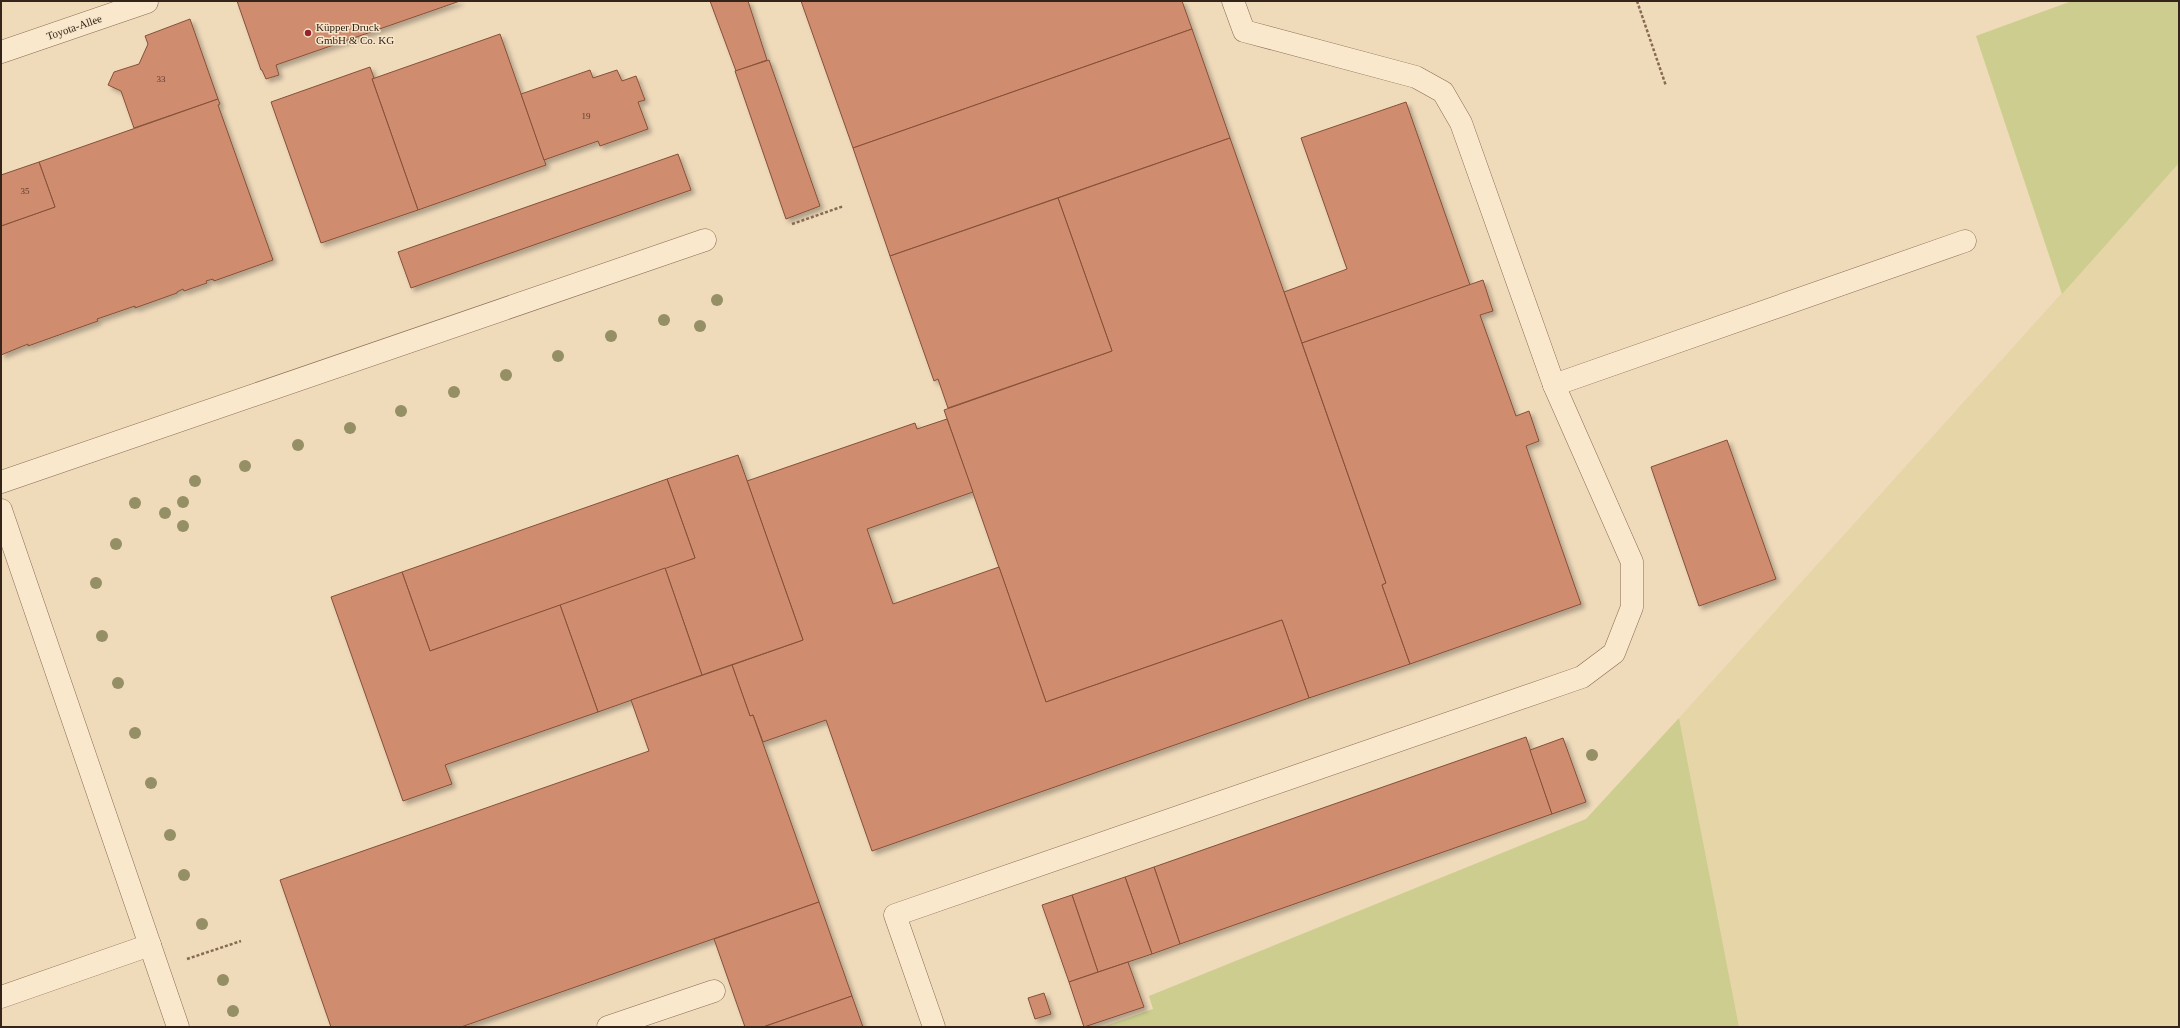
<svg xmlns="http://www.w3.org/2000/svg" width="2180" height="1028" font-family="'Times New Roman',serif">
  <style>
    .farmland { fill: #e5d5a7 }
    .green { fill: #cccd8e }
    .building { fill: #cf8c6e; stroke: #865039; filter: url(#shadow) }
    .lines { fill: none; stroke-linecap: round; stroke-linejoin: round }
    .minor-casing { stroke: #866a54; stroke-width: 23 }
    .path { stroke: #866a54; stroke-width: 2.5; stroke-dasharray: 3 2; stroke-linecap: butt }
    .minor { stroke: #fae8cd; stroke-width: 22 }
    .tree { fill: #948f65 }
    .poi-dot { fill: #97222e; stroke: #f6e5c9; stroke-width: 1.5 }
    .labels { text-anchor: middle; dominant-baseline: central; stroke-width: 3; stroke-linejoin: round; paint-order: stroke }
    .number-label { font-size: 9px; fill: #5b3e2f }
    .street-label { font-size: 11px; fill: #34241a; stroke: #f6e5c9 }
    .poi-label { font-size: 11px; fill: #34241a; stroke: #f6e5c9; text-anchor: start }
  </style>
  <defs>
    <filter id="shadow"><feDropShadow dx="3.5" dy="3.5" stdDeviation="2" flood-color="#0004"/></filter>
  </defs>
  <rect width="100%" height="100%" fill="#efdaba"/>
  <!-- farmland -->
  <path class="farmland" d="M 2179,163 L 2179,1027 L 1739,1027 L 1679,718 Z"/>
  <!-- green -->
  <g class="green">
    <path d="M 2072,1 L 2179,1 L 2179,163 L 2062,294 L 1976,36 Z"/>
    <path d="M 1679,718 L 1739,1027 L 1102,1027 L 1153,1009 L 1149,996 L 1586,819 Z"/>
  </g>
  <!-- building -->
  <g class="building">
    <path d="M 237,1 L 460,1 L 276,65 L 279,75 L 266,79 L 262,70 L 261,70 Z"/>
    <path d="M 710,1 L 748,1 L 767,60 L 736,71 Z"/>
    <path d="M 801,1 L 1182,1 L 1192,29 L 853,148 Z"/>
    <path d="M 190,19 L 218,99 L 134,128 L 121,91 L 108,85 L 114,72 L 139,64 L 148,44 L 145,36 Z"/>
    <path d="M 1192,29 L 1230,138 L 890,256 L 853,148 Z"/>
    <path d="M 500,34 L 546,165 L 418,210 L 372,79 Z"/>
    <path d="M 769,60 L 820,206 L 786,219 L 735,71 Z"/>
    <path d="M 370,67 L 374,78 L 372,79 L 418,210 L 321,243 L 271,102 Z"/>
    <path d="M 590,70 L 593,78 L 617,70 L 622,81 L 636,76 L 645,100 L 638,102 L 648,129 L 600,146 L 598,141 L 544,160 L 521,94 Z"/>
    <path d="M 218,99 L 220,104 L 218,105 L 273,260 L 214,281 L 213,279 L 206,281 L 207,283 L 184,291 L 183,289 L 177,292 L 177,293 L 135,308 L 135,306 L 97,319 L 98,321 L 28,346 L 28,344 L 1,355 L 1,226 L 55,207 L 39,162 Z"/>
    <path d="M 1406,102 L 1470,285 L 1302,343 L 1284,292 L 1347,269 L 1301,138 Z"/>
    <path d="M 1230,138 L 1386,583 L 1382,585 L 1410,664 L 1309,698 L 1282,620 L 1046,702 L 944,410 L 1112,351 L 1058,198 Z"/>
    <path d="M 678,154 L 691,190 L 411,288 L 398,252 Z"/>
    <path d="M 39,162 L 55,207 L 1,226 L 1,175 Z"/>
    <path d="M 1058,198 L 1112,351 L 948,408 L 938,379 L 934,381 L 890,256 Z"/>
    <path d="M 1483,280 L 1493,311 L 1480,315 L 1516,416 L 1529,411 L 1539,441 L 1526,446 L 1581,604 L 1410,664 L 1382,585 L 1386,583 L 1302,343 Z"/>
    <path d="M 947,419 L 973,492 L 867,529 L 893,604 L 999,567 L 1046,702 L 1282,620 L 1309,698 L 872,851 L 826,720 L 763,742 L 753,715 L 750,716 L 732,665 L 803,640 L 747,481 L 915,423 L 917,429 Z"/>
    <path d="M 1727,440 L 1776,579 L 1699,606 L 1651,467 Z"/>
    <path d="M 738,455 L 803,640 L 702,675 L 665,568 L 695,558 L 667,479 Z"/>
    <path d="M 667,479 L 695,558 L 430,651 L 402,572 Z"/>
    <path d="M 665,568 L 702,675 L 598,712 L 560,605 Z"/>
    <path d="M 402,572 L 430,651 L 560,605 L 598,712 L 445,765 L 452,784 L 403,801 L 331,597 Z"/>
    <path d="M 732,665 L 750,716 L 753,715 L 819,902 L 461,1027 L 331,1027 L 280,880 L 649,751 L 631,700 Z"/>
    <path d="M 1526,737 L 1552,814 L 1180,944 L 1154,867 Z"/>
    <path d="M 1563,738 L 1586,802 L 1552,814 L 1530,750 Z"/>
    <path d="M 1154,867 L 1180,944 L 1152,954 L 1125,877 Z"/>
    <path d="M 1125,877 L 1152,954 L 1098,972 L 1072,895 Z"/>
    <path d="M 1072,895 L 1098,972 L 1069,982 L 1042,905 Z"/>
    <path d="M 819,902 L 852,996 L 763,1027 L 745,1027 L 714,939 Z"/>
    <path d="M 1128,962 L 1144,1007 L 1084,1027 L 1069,982 Z"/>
    <path d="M 1044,993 L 1051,1014 L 1035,1019 L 1028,998 Z"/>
    <path d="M 852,996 L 863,1027 L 763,1027 Z"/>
  </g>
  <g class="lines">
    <!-- minor casing -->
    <g class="minor-casing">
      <g id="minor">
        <path d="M 1,52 L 147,2"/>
        <path d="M 1554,385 L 1965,241"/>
        <path d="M 1,482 L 705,240"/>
        <path d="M 1,510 L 178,1027"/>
        <path d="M 1,997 L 150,945"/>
        <path d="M 608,1027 L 714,991"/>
        <path d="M 934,1027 L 895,915 L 1582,677 L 1614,653 L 1632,607 L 1632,562 L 1554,385 L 1461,123 L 1443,92 L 1416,77 L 1244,31 L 1233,1"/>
      </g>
    </g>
    <!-- path -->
    <g class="path">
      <path d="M 1637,1 L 1666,86"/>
      <path d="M 792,224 L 844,206"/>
      <path d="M 187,959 L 241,941"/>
    </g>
    <!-- minor -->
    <use href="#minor" class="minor"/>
  </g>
  <!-- trees -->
  <g class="tree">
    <circle cx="717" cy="300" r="6"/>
    <circle cx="664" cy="320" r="6"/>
    <circle cx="700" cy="326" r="6"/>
    <circle cx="611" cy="336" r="6"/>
    <circle cx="558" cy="356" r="6"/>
    <circle cx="506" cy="375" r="6"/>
    <circle cx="454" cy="392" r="6"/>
    <circle cx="401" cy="411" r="6"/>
    <circle cx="350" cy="428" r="6"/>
    <circle cx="298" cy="445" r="6"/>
    <circle cx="245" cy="466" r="6"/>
    <circle cx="195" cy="481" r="6"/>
    <circle cx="183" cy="502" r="6"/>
    <circle cx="135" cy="503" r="6"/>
    <circle cx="165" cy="513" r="6"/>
    <circle cx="183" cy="526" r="6"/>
    <circle cx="116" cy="544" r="6"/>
    <circle cx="96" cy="583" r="6"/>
    <circle cx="102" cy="636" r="6"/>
    <circle cx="118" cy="683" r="6"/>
    <circle cx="135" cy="733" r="6"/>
    <circle cx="1592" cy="755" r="6"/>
    <circle cx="151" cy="783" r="6"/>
    <circle cx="170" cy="835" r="6"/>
    <circle cx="184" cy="875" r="6"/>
    <circle cx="202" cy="924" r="6"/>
    <circle cx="223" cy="980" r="6"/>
    <circle cx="233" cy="1011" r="6"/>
  </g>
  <!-- markers -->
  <circle class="poi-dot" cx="308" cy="33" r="4"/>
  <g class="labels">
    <!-- number labels -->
    <g class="number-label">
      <text x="161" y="79">33</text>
      <text x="586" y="116">19</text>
      <text x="25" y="191">35</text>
    </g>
    <!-- street labels -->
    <g class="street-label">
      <text transform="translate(74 27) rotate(-19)">Toyota-Allee</text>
    </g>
    <!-- poi labels -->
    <g class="poi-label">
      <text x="316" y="27">Küpper Druck<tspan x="316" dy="13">GmbH &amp; Co. KG</tspan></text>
    </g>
  </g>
  <!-- border -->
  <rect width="2180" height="1028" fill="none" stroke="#34241a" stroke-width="4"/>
</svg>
